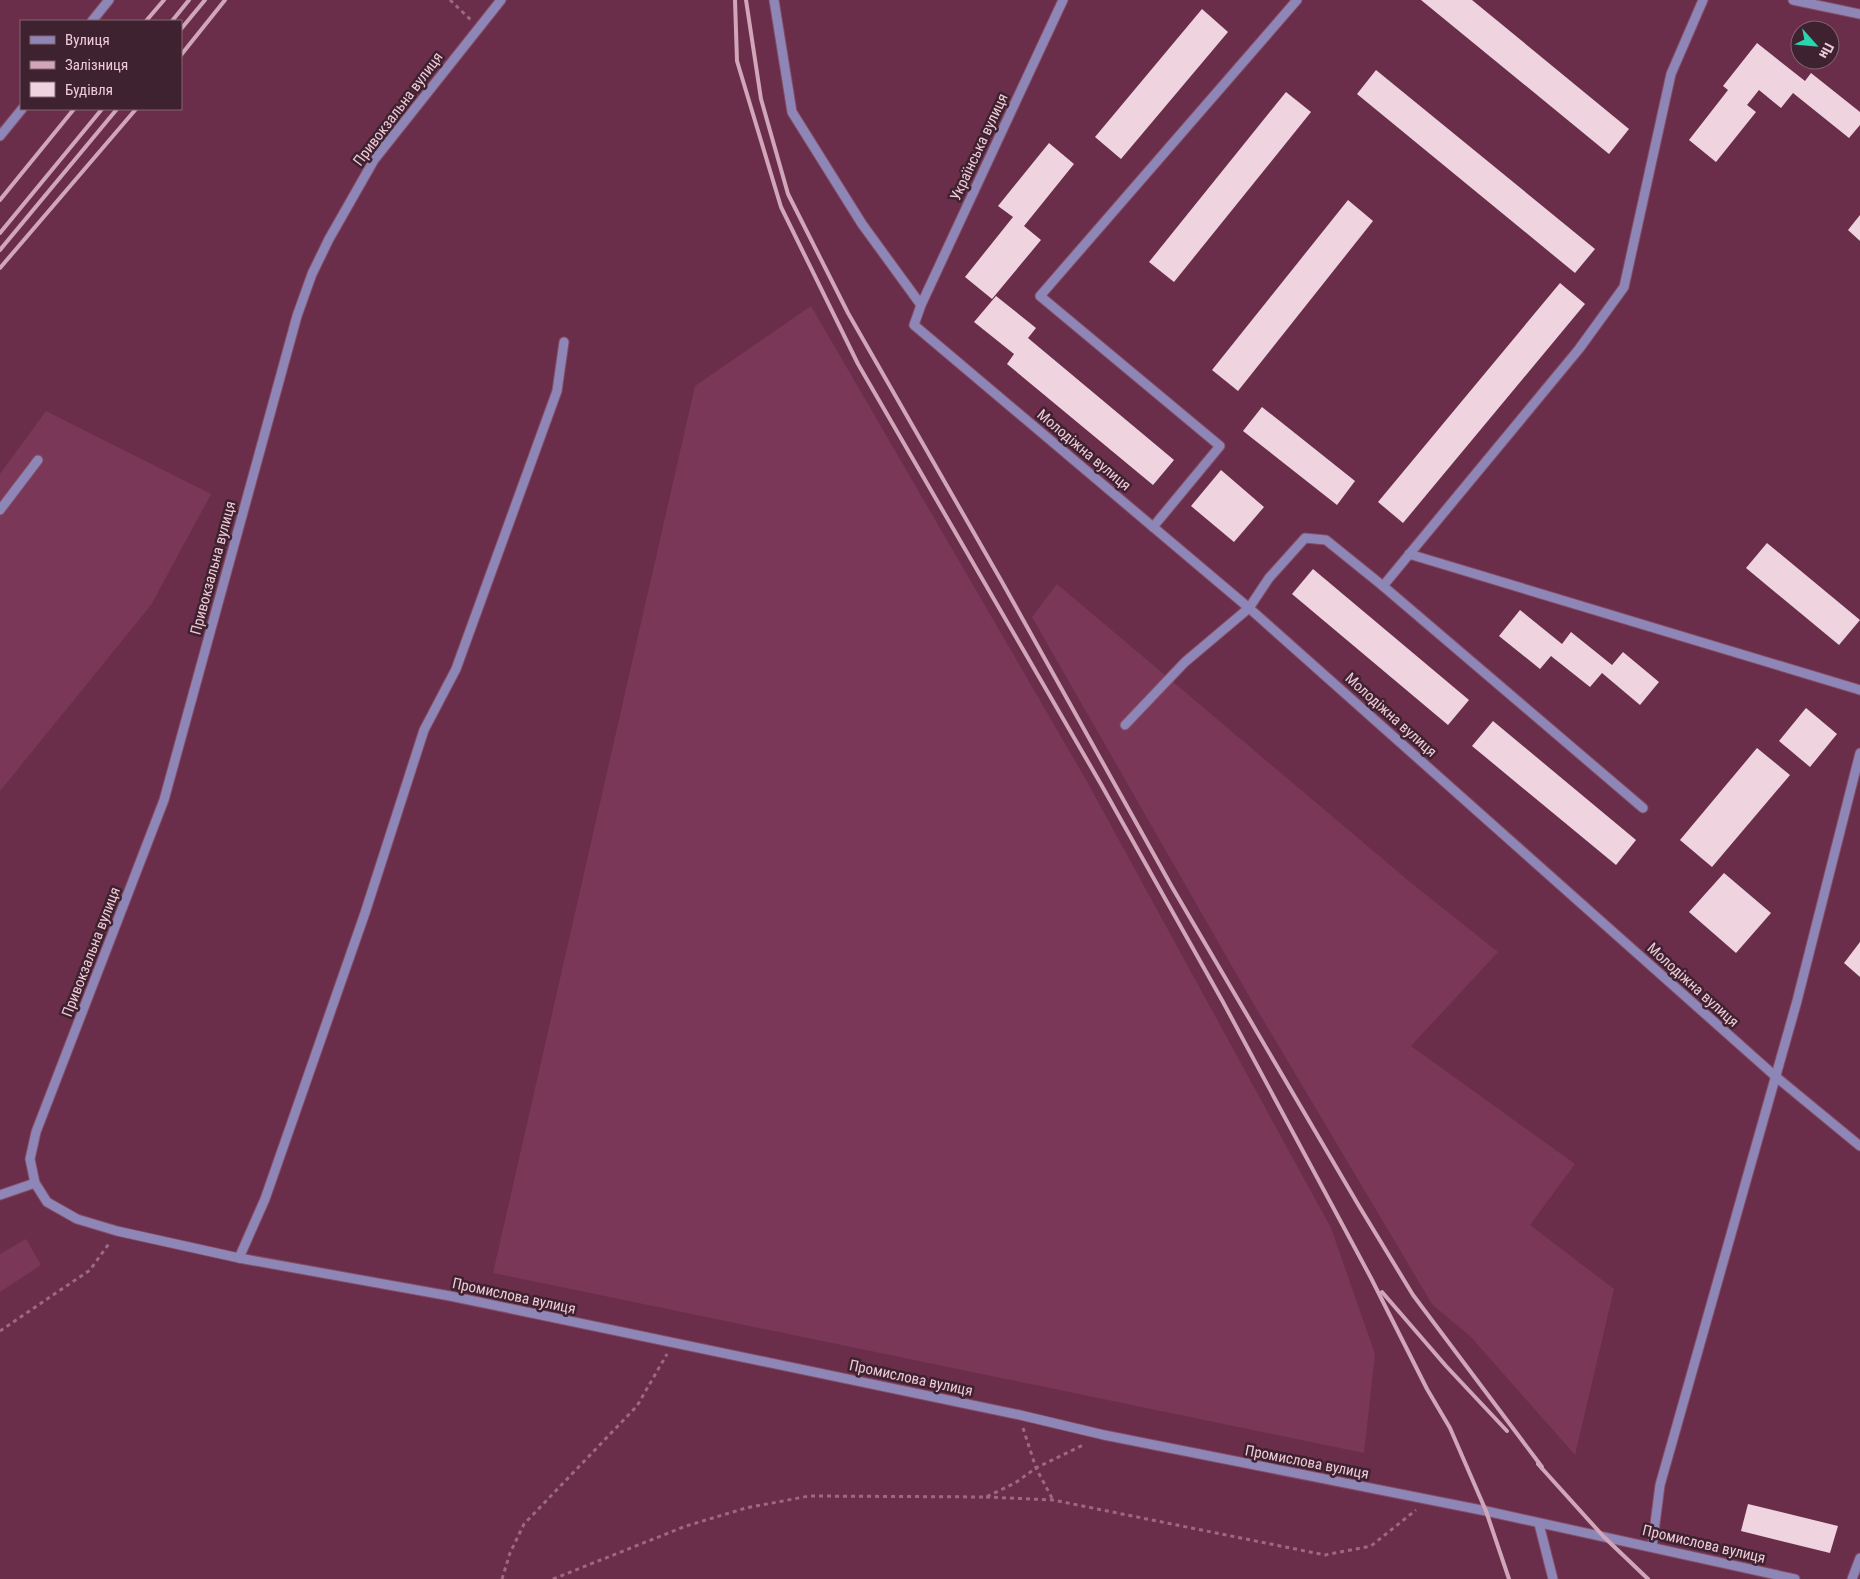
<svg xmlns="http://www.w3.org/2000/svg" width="1860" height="1579" font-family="'Roboto Condensed',sans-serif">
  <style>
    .built { fill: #7a3757 }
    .building { fill: #efd4df }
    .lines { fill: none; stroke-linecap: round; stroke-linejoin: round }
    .minor-casing { stroke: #854d67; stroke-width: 11 }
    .path { stroke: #9d6981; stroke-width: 3; stroke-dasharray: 4 4; stroke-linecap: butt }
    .minor { stroke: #8e86b7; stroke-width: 9 }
    .rail { stroke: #d1a6b8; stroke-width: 4 }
    .labels { text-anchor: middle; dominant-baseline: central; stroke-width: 5; stroke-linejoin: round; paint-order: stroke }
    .street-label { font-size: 15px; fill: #f0cad9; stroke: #3e222f }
  </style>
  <rect width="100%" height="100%" fill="#6a2e4b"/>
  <!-- built -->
  <g class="built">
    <path d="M 811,306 L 1085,778 L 1331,1228 L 1375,1354 L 1364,1453 L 493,1273 L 695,386 Z"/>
    <path d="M 46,411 L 211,494 L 151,605 L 0,791 L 0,474 Z"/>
    <path d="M 1057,584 L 1410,882 L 1498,952 L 1411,1046 L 1575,1164 L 1530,1225 L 1614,1289 L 1575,1455 L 1471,1337 L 1432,1304 L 1249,996 L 1032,617 Z"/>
    <path d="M 26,1239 L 41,1265 L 0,1292 L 0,1254 Z"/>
  </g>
  <!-- building -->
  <g class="building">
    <path d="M 1421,0 L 1472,0 L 1629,129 L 1609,154 Z"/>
    <path d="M 1202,9 L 1228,32 L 1121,159 L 1095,137 Z"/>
    <path d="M 1757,43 L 1805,81 L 1811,73 L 1860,112 L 1860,125 L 1849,138 L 1793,93 L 1781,108 L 1759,90 L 1747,105 L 1756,112 L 1716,162 L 1689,140 L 1728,90 L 1723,86 Z"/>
    <path d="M 1376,70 L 1595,249 L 1575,273 L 1357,94 Z"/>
    <path d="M 1286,92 L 1311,112 L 1174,282 L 1149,262 Z"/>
    <path d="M 1049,143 L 1074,164 L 1024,226 L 1041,240 L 992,299 L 965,277 L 1013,217 L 998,206 Z"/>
    <path d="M 1348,200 L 1373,221 L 1238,391 L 1212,370 Z"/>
    <path d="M 1860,215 L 1860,241 L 1848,230 Z"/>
    <path d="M 1560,283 L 1585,304 L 1403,523 L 1378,502 Z"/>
    <path d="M 996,296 L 1036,328 L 1028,338 L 1174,460 L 1153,485 L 1007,364 L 1014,354 L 974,322 Z"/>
    <path d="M 1262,407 L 1355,481 L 1337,505 L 1243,431 Z"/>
    <path d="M 1221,470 L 1264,507 L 1234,542 L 1191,506 Z"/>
    <path d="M 1767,543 L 1860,620 L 1839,645 L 1746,568 Z"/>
    <path d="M 1313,569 L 1469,700 L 1448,725 L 1292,594 Z"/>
    <path d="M 1520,610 L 1562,644 L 1571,632 L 1612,665 L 1623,652 L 1659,682 L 1640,705 L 1602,673 L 1590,687 L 1551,656 L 1540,669 L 1499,636 Z"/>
    <path d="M 1806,708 L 1837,734 L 1810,767 L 1779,741 Z"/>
    <path d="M 1493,721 L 1636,840 L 1616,865 L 1472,746 Z"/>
    <path d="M 1757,748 L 1790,775 L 1712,867 L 1680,840 Z"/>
    <path d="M 1724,873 L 1771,913 L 1736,953 L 1689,912 Z"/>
    <path d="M 1860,942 L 1860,977 L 1844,963 Z"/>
    <path d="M 1748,1504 L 1838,1526 L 1830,1553 L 1741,1531 Z"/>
  </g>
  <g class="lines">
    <!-- minor casing -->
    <g class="minor-casing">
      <g id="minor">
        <path d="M 501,0 L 374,160 L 329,239 L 312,274 L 297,316 L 164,800 L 36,1132 L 30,1159 L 35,1183 L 47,1202 L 77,1219 L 117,1231 L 239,1258 L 450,1296 L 1020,1415 L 1104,1435 L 1486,1511 L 1795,1579"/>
        <path d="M 774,0 L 792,112 L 862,224 L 921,305"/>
        <path d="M 1063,0 L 921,305 L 914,325 L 1249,608 L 1775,1076 L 1860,1146"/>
        <path d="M 1793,0 L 1860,14"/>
        <path d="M 92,21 L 109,0"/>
        <path d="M 0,136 L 22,109"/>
        <path d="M 0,510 L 38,460"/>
        <path d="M 1153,527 L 1220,446 L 1040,296 L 1297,0"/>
        <path d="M 1409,554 L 1860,690"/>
        <path d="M 1383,586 L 1579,349 L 1624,287 L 1671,74 L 1703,0"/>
        <path d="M 1125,725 L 1185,662 L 1249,608 L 1269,578 L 1305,538 L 1326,540 L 1383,586 L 1643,808"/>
        <path d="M 0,1195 L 35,1183"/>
        <path d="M 239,1258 L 265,1199 L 365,913 L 424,730 L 456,669 L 557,391 L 564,342"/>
        <path d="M 1539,1524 L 1553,1579"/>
        <path d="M 1652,1547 L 1660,1485 L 1797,1001 L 1860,753"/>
        <path d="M 1852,1579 L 1860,1558"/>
      </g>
    </g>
    <!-- path -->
    <g class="path">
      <path d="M 450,0 L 471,20"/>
      <path d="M 0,1331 L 90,1270 L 110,1242"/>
      <path d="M 1023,1428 L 1036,1468 L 1053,1500"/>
      <path d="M 986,1497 L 1053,1500 L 1325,1555 L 1371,1546 L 1416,1510"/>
      <path d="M 502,1579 L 510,1553 L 524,1524 L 637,1406 L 667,1354"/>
      <path d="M 553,1579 L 686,1526 L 746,1508 L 809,1496 L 986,1497 L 1015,1483 L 1036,1468 L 1085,1444"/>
    </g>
    <!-- minor -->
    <use href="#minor" class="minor"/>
    <!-- rail -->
    <g class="rail">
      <path d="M 735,0 L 737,61 L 781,207 L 858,364 L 1102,786 L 1223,1002 L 1371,1278 L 1427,1389 L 1450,1428 L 1486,1511 L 1509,1579"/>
      <path d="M 746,0 L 761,99 L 788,194 L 848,313 L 1002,582 L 1172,887 L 1359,1206 L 1413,1295 L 1542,1467"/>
      <path d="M 146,21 L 164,0"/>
      <path d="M 172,21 L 189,0"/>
      <path d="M 181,29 L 205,0"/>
      <path d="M 181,55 L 225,0"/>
      <path d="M 0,200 L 74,109"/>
      <path d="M 0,233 L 102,109"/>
      <path d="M 0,250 L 117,109"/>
      <path d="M 0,268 L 136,109"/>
      <path d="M 1382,1292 L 1446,1366 L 1507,1431"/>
      <path d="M 1538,1464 L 1603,1536 L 1648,1579"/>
    </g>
  </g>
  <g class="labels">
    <!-- street labels -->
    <g class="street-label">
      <text transform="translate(398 109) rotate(-53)">Привокзальна вулиця</text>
      <text transform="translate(979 147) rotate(-65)">Українська вулиця</text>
      <text transform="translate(1084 450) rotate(40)">Молодіжна вулиця</text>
      <text transform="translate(213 568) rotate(-75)">Привокзальна вулиця</text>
      <text transform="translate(1391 715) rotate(42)">Молодіжна вулиця</text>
      <text transform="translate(91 952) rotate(-69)">Привокзальна вулиця</text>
      <text transform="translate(1693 985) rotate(42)">Молодіжна вулиця</text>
      <text transform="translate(514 1296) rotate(12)">Промислова вулиця</text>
      <text transform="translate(911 1378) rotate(12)">Промислова вулиця</text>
      <text transform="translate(1307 1462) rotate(11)">Промислова вулиця</text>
      <text transform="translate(1704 1544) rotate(13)">Промислова вулиця</text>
    </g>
  </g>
  <!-- legend -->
  <rect x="20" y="20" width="162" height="90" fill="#3e222f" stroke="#856573"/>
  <rect x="30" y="36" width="25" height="8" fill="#8e86b7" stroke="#856573"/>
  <text x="65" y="45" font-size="15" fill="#f0cad9">Вулиця</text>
  <rect x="30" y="61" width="25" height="8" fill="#d1a6b8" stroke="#856573"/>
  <text x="65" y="70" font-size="15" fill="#f0cad9">Залізниця</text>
  <rect x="30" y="82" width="25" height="15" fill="#efd4df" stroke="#856573"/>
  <text x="65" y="95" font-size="15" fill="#f0cad9">Будівля</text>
  <!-- north arrow -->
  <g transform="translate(1815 45) rotate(117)"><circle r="24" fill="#3e222f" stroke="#856573"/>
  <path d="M0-4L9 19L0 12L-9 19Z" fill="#29d5ad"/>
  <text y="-8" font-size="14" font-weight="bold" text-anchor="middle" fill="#f0cad9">Пн</text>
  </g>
</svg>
